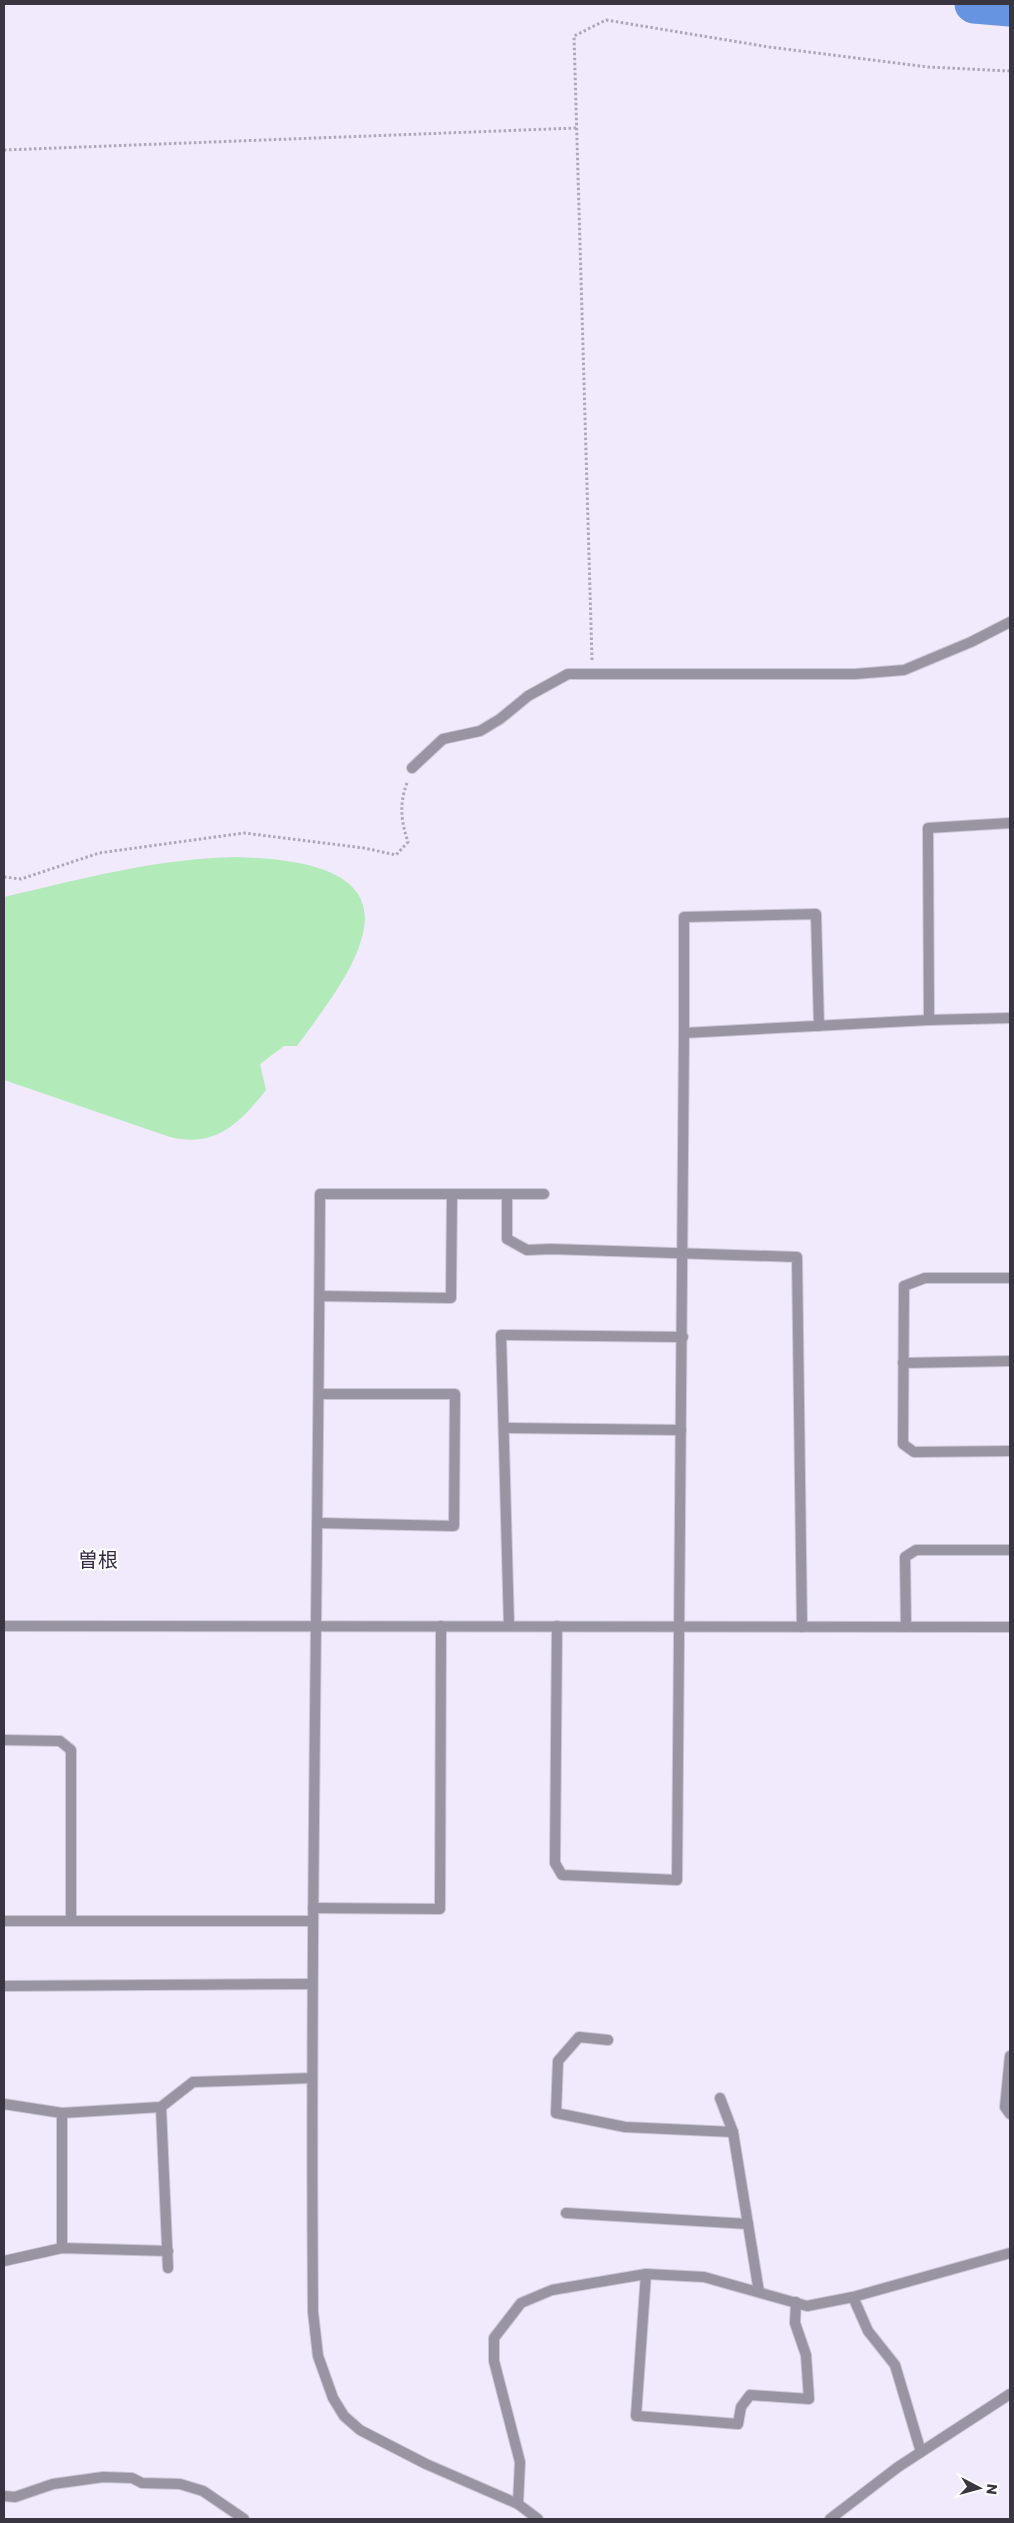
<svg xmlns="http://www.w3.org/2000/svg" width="1014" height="2523" font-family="Poppins,'Noto Sans JP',sans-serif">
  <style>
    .green { fill: #b2eaba }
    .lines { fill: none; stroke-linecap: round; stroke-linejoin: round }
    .river { stroke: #6694e0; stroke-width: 39 }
    .street-casing { stroke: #cbc6d7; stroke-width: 12 }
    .path { stroke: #ada8b8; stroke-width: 3; stroke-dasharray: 2.5 2.5; stroke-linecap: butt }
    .street { stroke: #9994a1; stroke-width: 10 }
    .labels { text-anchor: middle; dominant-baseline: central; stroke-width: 4.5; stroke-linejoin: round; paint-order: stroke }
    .quarter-label { font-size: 20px; fill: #342b42; stroke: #fff }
  </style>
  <rect width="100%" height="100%" fill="#f0eafc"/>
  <!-- green -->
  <path class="green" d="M 238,857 C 280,859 375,863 364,928 C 358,967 320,1014 297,1046 L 284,1046 L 260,1064 L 266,1090 C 239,1124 215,1148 170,1137 L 4,1080 L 4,897 C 81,879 159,858 238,857 Z"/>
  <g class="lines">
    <!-- river -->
    <path class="river" d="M 974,4 L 1010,7"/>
    <!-- street casing -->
    <g class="street-casing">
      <g id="street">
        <path d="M 412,768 L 443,739 L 480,731 L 500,719 L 528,696 L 568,674 L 855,674 L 904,670 L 971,642 L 1010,622"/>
        <path d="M 1010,823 L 928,828 L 929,1020 L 1010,1018"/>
        <path d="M 819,1026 L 816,914 L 684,917 L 684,1033 L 929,1020"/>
        <path d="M 507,1194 L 507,1239 L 527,1250 L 551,1249 L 797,1257 L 802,1627"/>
        <path d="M 1010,1278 L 925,1278 L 904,1286 L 903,1444 L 914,1452 L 1010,1451"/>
        <path d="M 320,1296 L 451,1298 L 452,1194"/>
        <path d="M 903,1363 L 1010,1361"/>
        <path d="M 504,1428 L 681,1430"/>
        <path d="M 318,1523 L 454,1526 L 455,1394 L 319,1394"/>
        <path d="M 4,1626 L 1010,1627"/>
        <path d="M 509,1626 L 501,1335 L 683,1337"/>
        <path d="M 557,1626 L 555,1863 L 562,1875 L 677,1880 C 678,1597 684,1315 684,1033"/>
        <path d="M 906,1627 L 905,1557 L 916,1550 L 1010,1550"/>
        <path d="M 4,1740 L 60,1741 L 71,1750 L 71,1921"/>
        <path d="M 313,1908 L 440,1909 L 441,1626"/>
        <path d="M 4,1921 L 312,1921"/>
        <path d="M 4,1986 L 311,1984"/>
        <path d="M 608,2040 L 579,2037 L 558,2061 L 556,2113 L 625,2127 L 733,2132"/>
        <path d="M 1010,2056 L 1005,2107 L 1010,2114"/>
        <path d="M 720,2098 L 733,2132 L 759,2292"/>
        <path d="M 4,2104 L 62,2113 L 161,2107 L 193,2082 L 312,2078"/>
        <path d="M 161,2107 L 168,2268"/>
        <path d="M 566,2213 L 748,2224"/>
        <path d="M 62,2248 L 62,2113"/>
        <path d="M 4,2261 L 62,2248 L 168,2251"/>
        <path d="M 646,2274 L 636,2416 L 738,2424 L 741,2407 L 750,2395 L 809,2399 L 806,2355 L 795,2323 L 796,2302"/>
        <path d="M 853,2297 L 868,2331 L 895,2365 L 921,2452"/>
        <path d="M 4,2496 L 15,2497 L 53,2484 L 103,2477 L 132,2478 L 142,2483 L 180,2484 L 203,2491 L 244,2519"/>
        <path d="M 518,2504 L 520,2462 L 494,2361 L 494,2338 L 521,2303 L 552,2290 L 646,2274 L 704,2277 L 807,2306 L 853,2297 L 1010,2253"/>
        <path d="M 538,2519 L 518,2504 L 426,2464 L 360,2430 L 344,2416 L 333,2398 L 318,2356 L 313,2312 C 310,1939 318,1567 320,1194 L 544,1194"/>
        <path d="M 830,2519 L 898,2467 L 1010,2394"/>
      </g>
    </g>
    <!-- path -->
    <g class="path">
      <path d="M 4,150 L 576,128"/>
      <path d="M 592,660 L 574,36 L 606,20 L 769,47 L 928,67 L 1010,71"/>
      <path d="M 4,877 L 21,879 L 99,853 L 244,833 L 364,848 L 396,855 L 408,842 C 401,821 399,804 407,783"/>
    </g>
    <!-- street -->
    <use href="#street" class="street"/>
  </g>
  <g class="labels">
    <!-- quarter labels -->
    <g class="quarter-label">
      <text x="98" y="1560">曽根</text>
    </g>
  </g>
  <!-- border -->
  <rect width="1014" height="2523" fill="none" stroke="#393541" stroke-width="10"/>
  <!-- north arrow -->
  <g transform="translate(979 2488) rotate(96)" stroke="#ffffff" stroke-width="4" paint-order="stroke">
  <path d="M0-4L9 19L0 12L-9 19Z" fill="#393541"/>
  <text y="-8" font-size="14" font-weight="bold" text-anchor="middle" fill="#393541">N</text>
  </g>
</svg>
